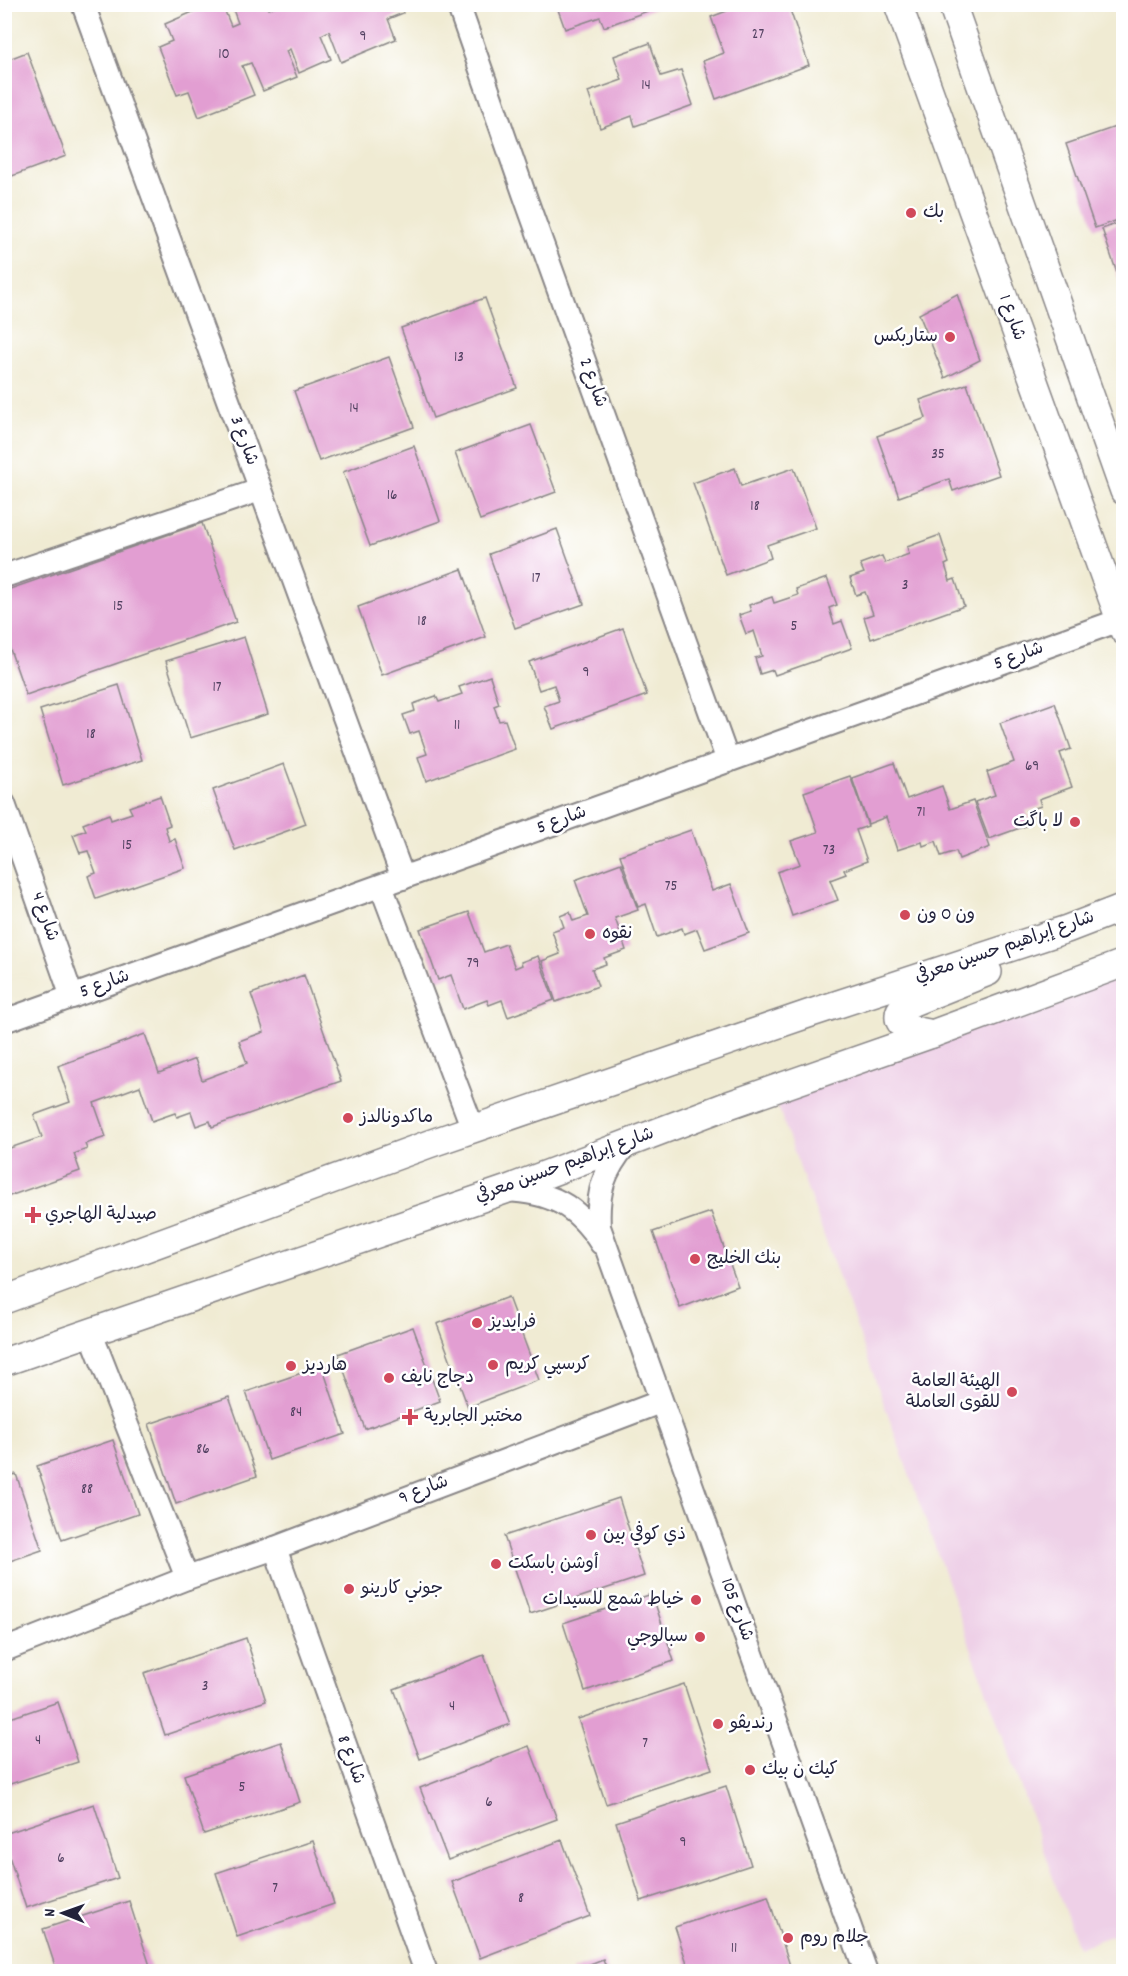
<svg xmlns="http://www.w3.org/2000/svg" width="1128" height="1976" font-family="Dekko,'Playpen Sans Arabic',sans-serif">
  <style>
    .built { fill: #eed0e7 }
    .building { fill: #e29ed2 }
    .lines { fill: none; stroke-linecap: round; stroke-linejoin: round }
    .minor-casing { stroke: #898687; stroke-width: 26 }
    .tertiary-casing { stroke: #898687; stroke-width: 30 }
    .minor { stroke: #fff; stroke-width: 22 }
    .tertiary { stroke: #fff; stroke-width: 27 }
    .poi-dot { fill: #d1495b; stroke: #fff; stroke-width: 2 }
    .labels { text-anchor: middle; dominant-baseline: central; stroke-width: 5; stroke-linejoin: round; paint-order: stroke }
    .number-label { font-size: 15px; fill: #524161 }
    .poi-label { font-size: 18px; fill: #22223b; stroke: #fff; text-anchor: start }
    .street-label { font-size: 18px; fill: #22223b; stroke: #fff }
  </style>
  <rect width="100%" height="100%" fill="#fff"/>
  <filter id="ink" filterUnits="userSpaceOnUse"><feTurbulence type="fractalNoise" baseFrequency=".0167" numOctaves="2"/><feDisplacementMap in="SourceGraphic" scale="12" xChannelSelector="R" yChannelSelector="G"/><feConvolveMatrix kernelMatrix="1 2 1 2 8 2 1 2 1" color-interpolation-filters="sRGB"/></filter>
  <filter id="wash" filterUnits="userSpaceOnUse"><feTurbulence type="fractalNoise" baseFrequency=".008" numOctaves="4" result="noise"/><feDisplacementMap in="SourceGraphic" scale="24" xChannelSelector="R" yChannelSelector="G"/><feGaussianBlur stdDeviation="1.35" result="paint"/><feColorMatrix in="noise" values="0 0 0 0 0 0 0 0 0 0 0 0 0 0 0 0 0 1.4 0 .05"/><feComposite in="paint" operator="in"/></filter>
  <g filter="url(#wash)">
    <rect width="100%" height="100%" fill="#f0ebd3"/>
    <!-- built -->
    <path class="built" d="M 1123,963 L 1123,1931 L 1078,1948 L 772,1090 Z"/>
    <g id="blocks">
      <!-- building -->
      <g class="building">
        <path d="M 211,4 L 222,4 L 231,26 L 238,23 L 231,4 L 267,4 L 269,9 L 276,6 L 275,4 L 400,4 L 403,13 L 388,19 L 396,39 L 341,62 L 329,31 L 321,35 L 331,59 L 299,73 L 290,49 L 286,51 L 297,77 L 263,91 L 251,63 L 242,66 L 254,95 L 199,117 L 189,91 L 177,95 L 158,47 L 172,41 L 165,24 Z"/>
        <path d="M 556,4 L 664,4 L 664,5 L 604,27 L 600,17 L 565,29 Z"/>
        <path d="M 745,4 L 788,4 L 809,65 L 716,99 L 703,61 L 724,53 L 711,17 Z"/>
        <path d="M 650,43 L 661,76 L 681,70 L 693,105 L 635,126 L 632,116 L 600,128 L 588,92 L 622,80 L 614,56 Z"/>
        <path d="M 27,52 L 66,156 L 4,179 L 4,61 Z"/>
        <path d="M 1124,124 L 1124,218 L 1095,228 L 1066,144 Z"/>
        <path d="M 1124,221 L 1124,291 L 1123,291 L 1102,229 Z"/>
        <path d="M 957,294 L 980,360 L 945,378 L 919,314 Z"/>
        <path d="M 485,298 L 517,388 L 433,418 L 401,328 Z"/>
        <path d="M 389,357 L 414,427 L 319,461 L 294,391 Z"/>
        <path d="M 967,384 L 999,475 L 953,491 L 949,479 L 899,497 L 877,436 L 926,418 L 920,400 Z"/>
        <path d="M 531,425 L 556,492 L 480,520 L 455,453 Z"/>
        <path d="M 414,446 L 440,521 L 370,546 L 343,472 Z"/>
        <path d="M 735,468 L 741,486 L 794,468 L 816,528 L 767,545 L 771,558 L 726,575 L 693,483 Z"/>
        <path d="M 202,523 L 236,622 L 26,695 L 4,632 L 4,591 Z"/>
        <path d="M 557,529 L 584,604 L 515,628 L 489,554 Z"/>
        <path d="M 940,535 L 949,563 L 945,565 L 950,581 L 955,579 L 964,606 L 871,639 L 864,617 L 873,614 L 865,592 L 856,595 L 850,578 L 864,573 L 860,564 L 882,556 L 885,563 L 909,554 L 907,547 Z"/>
        <path d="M 462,569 L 486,637 L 382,675 L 358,607 Z"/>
        <path d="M 827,578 L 837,605 L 829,608 L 834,624 L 842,621 L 852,648 L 775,675 L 773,670 L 760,674 L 755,658 L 762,656 L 754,631 L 746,634 L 739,615 L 751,611 L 749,605 L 772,597 L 774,603 L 798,595 L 796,589 Z"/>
        <path d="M 623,628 L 647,695 L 553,729 L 544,706 L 559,701 L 554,685 L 539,690 L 529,662 Z"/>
        <path d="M 244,637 L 268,714 L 190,738 L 166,661 Z"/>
        <path d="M 490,676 L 499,704 L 494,706 L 499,721 L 505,720 L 515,749 L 426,781 L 418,757 L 427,754 L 419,731 L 410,734 L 403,715 L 415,711 L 413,704 L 436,696 L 439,702 L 462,694 L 459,687 Z"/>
        <path d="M 119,685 L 142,760 L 63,785 L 40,710 Z"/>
        <path d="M 1055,703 L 1071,749 L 1060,753 L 1072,787 L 1039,799 L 1041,806 L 1026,811 L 1031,824 L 989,839 L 975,802 L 995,795 L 987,772 L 1014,762 L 1000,723 Z"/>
        <path d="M 894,763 L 907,799 L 942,786 L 950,809 L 973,801 L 990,847 L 959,859 L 956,851 L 941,856 L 936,841 L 923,846 L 922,842 L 897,850 L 886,817 L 868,824 L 852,778 Z"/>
        <path d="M 284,764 L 306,824 L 235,850 L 213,790 Z"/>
        <path d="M 850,776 L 868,826 L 856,830 L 867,861 L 844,870 L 846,874 L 830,880 L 838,900 L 792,916 L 777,872 L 800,864 L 791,841 L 818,832 L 804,792 Z"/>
        <path d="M 160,796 L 170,825 L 165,827 L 169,841 L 175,839 L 185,868 L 96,899 L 88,876 L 96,873 L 88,851 L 80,853 L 73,835 L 86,830 L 83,824 L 109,814 L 111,820 L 132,813 L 129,807 Z"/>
        <path d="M 691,830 L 712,891 L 731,884 L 749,933 L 705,949 L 697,929 L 684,934 L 682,928 L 657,937 L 646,904 L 638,907 L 620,855 Z"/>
        <path d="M 621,863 L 638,910 L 615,918 L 626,950 L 604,958 L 606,964 L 592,969 L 598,986 L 556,1002 L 542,961 L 560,954 L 552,931 L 564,927 L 560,916 L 570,912 L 573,921 L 588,916 L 575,880 Z"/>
        <path d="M 469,912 L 484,952 L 506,944 L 515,968 L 522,965 L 521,962 L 538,956 L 554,1000 L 508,1017 L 502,1000 L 489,1005 L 487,1000 L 463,1009 L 451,975 L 438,980 L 420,929 Z"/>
        <path d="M 304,975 L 341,1081 L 212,1127 L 210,1121 L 196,1126 L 191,1112 L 177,1117 L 175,1113 L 152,1121 L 140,1086 L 94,1103 L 106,1137 L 85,1144 L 87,1149 L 74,1154 L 80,1171 L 4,1198 L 4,1150 L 42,1137 L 34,1115 L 70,1102 L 58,1066 L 145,1034 L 159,1073 L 195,1059 L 202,1080 L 247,1063 L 239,1041 L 264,1032 L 251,994 Z"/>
        <path d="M 711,1212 L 738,1286 L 680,1308 L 653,1232 Z"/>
        <path d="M 508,1297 L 539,1380 L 468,1407 L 437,1324 Z"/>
        <path d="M 413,1327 L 440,1401 L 365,1429 L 338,1354 Z"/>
        <path d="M 322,1366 L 345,1434 L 269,1460 L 246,1392 Z"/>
        <path d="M 229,1397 L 257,1476 L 176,1504 L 149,1424 Z"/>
        <path d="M 113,1440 L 138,1514 L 62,1540 L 37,1466 Z"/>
        <path d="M 16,1474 L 42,1550 L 4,1563 L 4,1478 Z"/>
        <path d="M 619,1498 L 644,1576 L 530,1614 L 504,1536 Z"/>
        <path d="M 652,1594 L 674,1661 L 585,1691 L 563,1623 Z"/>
        <path d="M 246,1638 L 266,1701 L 165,1735 L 144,1673 Z"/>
        <path d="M 484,1655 L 510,1724 L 420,1759 L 394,1689 Z"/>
        <path d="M 684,1684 L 712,1769 L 606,1804 L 578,1719 Z"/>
        <path d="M 58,1702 L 78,1762 L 4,1786 L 4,1720 Z"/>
        <path d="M 281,1742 L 300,1802 L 204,1834 L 184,1775 Z"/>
        <path d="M 529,1746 L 557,1819 L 448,1860 L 420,1788 Z"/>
        <path d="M 726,1786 L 751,1865 L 641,1901 L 616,1822 Z"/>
        <path d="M 94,1804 L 118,1878 L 26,1908 L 4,1841 L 4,1834 Z"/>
        <path d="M 562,1840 L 590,1916 L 480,1958 L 452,1882 Z"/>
        <path d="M 313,1841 L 334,1904 L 237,1937 L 216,1873 Z"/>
        <path d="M 768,1896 L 792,1972 L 690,1972 L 675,1927 Z"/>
        <path d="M 129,1901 L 152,1972 L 57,1972 L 43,1929 Z"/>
        <path d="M 603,1959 L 608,1972 L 572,1972 L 572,1971 Z"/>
      </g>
    </g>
  </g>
  <g filter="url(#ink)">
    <use href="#blocks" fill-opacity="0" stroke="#898687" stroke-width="1.5"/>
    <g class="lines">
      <!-- minor casing -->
      <g class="minor-casing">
        <g id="minor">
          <path d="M 83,4 L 403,878"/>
          <path d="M 458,4 L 527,202 L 728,761"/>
          <path d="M 4,576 L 260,490"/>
          <path d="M 4,804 L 72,997"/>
          <path d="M 381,886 L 473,1129"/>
          <path d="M 4,1021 L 1120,620"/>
          <path d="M 626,1144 C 603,1172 597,1192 599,1227 L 866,1972"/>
          <path d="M 505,1190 C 550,1192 576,1204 601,1243"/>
          <path d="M 90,1331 L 187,1578"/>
          <path d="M 275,1548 L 426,1972"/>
          <path d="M 4,1650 L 187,1578 L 275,1548 L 660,1402"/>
        </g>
      </g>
      <!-- tertiary casing -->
      <g class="tertiary-casing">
        <g id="tertiary">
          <path d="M 898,4 L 1124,631"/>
          <path d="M 952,4 L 1124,491"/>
          <path d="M 932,1034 C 922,1031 897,1030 899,1015 C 899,1008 907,1005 913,1002 L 988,972"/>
          <path d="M 4,1300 L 429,1144 L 808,1014 L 1067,929 L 1124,907"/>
          <path d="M 4,1362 L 505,1190 L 726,1106 L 932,1034 L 1124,963"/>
        </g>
      </g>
      <!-- minor -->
      <use href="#minor" class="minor"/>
      <!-- tertiary -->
      <use href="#tertiary" class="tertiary"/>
    </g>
  </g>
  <!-- markers -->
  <g class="poi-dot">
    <circle cx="911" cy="213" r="6"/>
    <circle cx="950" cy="337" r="6"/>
    <circle cx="1075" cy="822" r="6"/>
    <circle cx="905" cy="915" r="6"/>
    <circle cx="590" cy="934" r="6"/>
    <circle cx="348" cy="1118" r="6"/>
    <path d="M30 1206h6v6h6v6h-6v6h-6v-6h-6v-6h6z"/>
    <circle cx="695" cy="1259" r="6"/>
    <circle cx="477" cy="1323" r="6"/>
    <circle cx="493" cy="1365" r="6"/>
    <circle cx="291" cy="1366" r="6"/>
    <circle cx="389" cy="1378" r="6"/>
    <circle cx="1012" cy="1392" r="6"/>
    <path d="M407 1408h6v6h6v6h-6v6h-6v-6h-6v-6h6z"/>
    <circle cx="591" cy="1535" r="6"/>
    <circle cx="496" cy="1564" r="6"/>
    <circle cx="349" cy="1589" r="6"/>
    <circle cx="696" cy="1600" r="6"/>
    <circle cx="700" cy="1637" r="6"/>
    <circle cx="718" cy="1724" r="6"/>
    <circle cx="750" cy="1770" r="6"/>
    <circle cx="788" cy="1938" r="6"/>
  </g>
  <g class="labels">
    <!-- number labels -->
    <g class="number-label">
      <text x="758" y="35">27</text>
      <text x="363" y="37">9</text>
      <text x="224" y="55">10</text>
      <text x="646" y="86">14</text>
      <text x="459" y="358">13</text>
      <text x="354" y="409">14</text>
      <text x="938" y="455">35</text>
      <text x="392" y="496">16</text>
      <text x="755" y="507">18</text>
      <text x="536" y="579">17</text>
      <text x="905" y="586">3</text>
      <text x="118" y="607">15</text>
      <text x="422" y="622">18</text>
      <text x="794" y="627">5</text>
      <text x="586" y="673">9</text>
      <text x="217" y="688">17</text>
      <text x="457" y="726">11</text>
      <text x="91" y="735">18</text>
      <text x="1032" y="767">69</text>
      <text x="921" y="813">71</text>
      <text x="127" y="846">15</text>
      <text x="829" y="851">73</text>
      <text x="671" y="887">75</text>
      <text x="473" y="964">79</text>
      <text x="296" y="1413">84</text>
      <text x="203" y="1450">86</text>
      <text x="87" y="1490">88</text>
      <text x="205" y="1687">3</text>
      <text x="452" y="1707">4</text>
      <text x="38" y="1741">4</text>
      <text x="645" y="1744">7</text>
      <text x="242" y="1788">5</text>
      <text x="489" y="1803">6</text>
      <text x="683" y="1843">9</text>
      <text x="61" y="1859">6</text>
      <text x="275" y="1889">7</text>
      <text x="521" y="1899">8</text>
      <text x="734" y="1949">11</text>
    </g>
    <!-- poi labels -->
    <g class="poi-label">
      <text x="923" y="213">بك</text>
      <text x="938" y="337" text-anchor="end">ستاربكس</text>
      <text x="1063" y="822" text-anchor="end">لا باگت</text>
      <text x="917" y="915">ون O ون</text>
      <text x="602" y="934">نقوه</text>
      <text x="360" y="1118">ماكدونالدز</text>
      <text x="45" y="1215">صيدلية الهاجري</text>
      <text x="707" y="1259">بنك الخليج</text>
      <text x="489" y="1323">فرايديز</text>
      <text x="505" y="1365">كرسپي كريم</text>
      <text x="303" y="1366">هارديز</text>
      <text x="401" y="1378">دجاج نايف</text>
      <text x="1000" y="1382" text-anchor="end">الهيئة العامة<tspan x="1000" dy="21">للقوى العاملة</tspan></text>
      <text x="424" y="1417">مختبر الجابرية</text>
      <text x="603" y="1535">ذي كوفي بين</text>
      <text x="508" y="1564">أوشن باسكت</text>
      <text x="361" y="1589">جوني كارينو</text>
      <text x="684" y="1600" text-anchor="end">خياط شمع للسيدات</text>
      <text x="688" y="1637" text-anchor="end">سبالوجي</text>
      <text x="730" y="1724">رنديڤو</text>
      <text x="762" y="1770">كيك ن بيك</text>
      <text x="800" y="1938">جلام روم</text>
    </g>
    <!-- street labels -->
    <g class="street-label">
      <text transform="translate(1011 318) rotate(70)">شارع 1</text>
      <text transform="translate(592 383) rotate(70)">شارع 2</text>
      <text transform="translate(243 441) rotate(70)">شارع 3</text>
      <text transform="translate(1019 657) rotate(-20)">شارع 5</text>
      <text transform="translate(562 821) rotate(-20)">شارع 5</text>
      <text transform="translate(44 917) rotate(71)">شارع 4</text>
      <text transform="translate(1005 948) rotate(-19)">شارع إبراهيم حسين معرفي</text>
      <text transform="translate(105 985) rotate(-20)">شارع 5</text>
      <text transform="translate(565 1166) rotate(-20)">شارع إبراهيم حسين معرفي</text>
      <text transform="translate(424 1491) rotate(-21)">شارع 9</text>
      <text transform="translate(736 1610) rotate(70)">شارع 105</text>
      <text transform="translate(350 1760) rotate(70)">شارع 8</text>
    </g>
  </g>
  <!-- margin -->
  <rect width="1128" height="1976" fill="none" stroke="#fff" stroke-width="24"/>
  <!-- north arrow -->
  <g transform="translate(63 1913) rotate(271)" stroke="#ffffff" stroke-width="4.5" paint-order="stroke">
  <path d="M0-4.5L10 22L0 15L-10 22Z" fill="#22223b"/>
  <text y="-9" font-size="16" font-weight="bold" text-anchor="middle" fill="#22223b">N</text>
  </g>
</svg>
